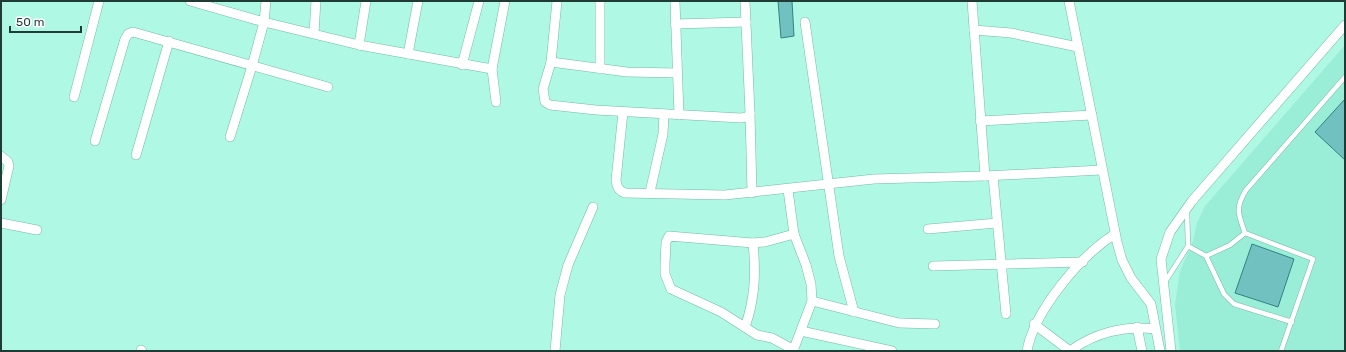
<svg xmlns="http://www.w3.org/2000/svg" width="1346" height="352" font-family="Rubik,sans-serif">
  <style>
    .built { fill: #9aeed7 }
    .building { fill: #72c1c1; stroke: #308282 }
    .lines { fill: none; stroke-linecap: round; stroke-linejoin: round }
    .service-casing { stroke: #73bba7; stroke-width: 5.5 }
    .minor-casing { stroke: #73bba7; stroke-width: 10 }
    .service { stroke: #fff; stroke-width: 4.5 }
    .minor { stroke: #fff; stroke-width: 9 }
  </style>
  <rect width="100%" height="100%" fill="#aff8e4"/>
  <!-- built -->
  <path class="built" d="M 1345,45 L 1345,351 L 1180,351 L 1175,305 L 1180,271 L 1193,241 L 1197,223 L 1205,206 Z"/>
  <!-- building -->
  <g class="building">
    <path d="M 778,1 L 792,1 L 794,36 L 781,38 Z"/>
    <path d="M 1345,99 L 1345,160 L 1315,132 Z"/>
    <path d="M 1252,244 L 1294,259 L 1278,307 L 1235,293 Z"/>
  </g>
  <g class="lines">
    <!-- service casing -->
    <g class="service-casing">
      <g id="service">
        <path d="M 1187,211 L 1188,246"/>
        <path d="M 1245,233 C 1238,214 1235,208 1246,190 L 1345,77"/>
        <path d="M 1206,256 L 1224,294 L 1234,304 L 1292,322"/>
        <path d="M 1165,282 L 1188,246 L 1206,256 L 1230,245 L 1245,233 L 1313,259 L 1281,351"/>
      </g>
    </g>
    <!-- minor casing -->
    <g class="minor-casing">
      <g id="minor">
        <path d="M 190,1 L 264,22 L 266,1"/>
        <path d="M 557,1 L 551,62 L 543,89 L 545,102 L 550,105 L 596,110 L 741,118 L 747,117 L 750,113 L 745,1"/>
        <path d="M 600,1 L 600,69"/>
        <path d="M 675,1 L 679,115"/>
        <path d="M 972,1 L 985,176"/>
        <path d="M 1069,1 L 1117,242 L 1122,260 L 1131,278 L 1151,304 L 1160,351"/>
        <path d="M 805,22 L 839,256 L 854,312"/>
        <path d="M 675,24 L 746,22"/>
        <path d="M 974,30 L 1011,33 L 1078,47"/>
        <path d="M 314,33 L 316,1"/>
        <path d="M 359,45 L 366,1"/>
        <path d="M 408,54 L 418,1"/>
        <path d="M 551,62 L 627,72 L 677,73"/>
        <path d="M 462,65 L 479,1"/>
        <path d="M 74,97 L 99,1"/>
        <path d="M 496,102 L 492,69 L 505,1"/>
        <path d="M 623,112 L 616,180 C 617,187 618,190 625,193 L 725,195 L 874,179 L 985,176 L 1101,170"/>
        <path d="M 750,113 L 752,193"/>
        <path d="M 980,121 L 1092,115"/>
        <path d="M 230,137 L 252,66 L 264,22 L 359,45 L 492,69"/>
        <path d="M 95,141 L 125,39 L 128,34 L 133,32 L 328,87"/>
        <path d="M 136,155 L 169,41"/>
        <path d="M 1,156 L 8,162 L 9,166 L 1,200"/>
        <path d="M 993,176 L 1006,314"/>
        <path d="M 788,190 L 794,234 L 806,265 L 811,284 L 812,301 L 793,351"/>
        <path d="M 650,192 L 663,134 L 664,114"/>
        <path d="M 1,223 L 37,230"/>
        <path d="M 928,229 L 997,223"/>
        <path d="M 933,266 L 1083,262"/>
        <path d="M 812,301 L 899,323 L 935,324"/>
        <path d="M 1034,324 L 1070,351"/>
        <path d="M 745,327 C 755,299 756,273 753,243"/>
        <path d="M 1137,327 L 1142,351"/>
        <path d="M 801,331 L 892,351"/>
        <path d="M 141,350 L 142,351"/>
        <path d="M 794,350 L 772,338 L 757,335 L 721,312 L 671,289 L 665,274 L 665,264 L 666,242 L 669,236 L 753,243 L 765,242 L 794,234"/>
        <path d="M 555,351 L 560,295 L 568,265 L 593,207"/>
        <path d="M 1027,351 C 1034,311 1081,255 1115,234"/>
        <path d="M 1070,351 C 1094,333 1125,325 1155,329"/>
        <path d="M 1171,351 L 1161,259 L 1170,232 L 1192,201 L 1345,25"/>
      </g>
    </g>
    <!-- service -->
    <use href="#service" class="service"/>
    <!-- minor -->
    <use href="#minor" class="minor"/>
  </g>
  <!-- border -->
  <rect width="1346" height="352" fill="none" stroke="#1e3c34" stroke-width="4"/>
  <!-- scale -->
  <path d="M10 26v6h71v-6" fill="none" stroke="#1e3c34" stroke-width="2"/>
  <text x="16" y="26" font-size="12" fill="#1e3c34" stroke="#ffffff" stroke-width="3" paint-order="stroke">50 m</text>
</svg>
